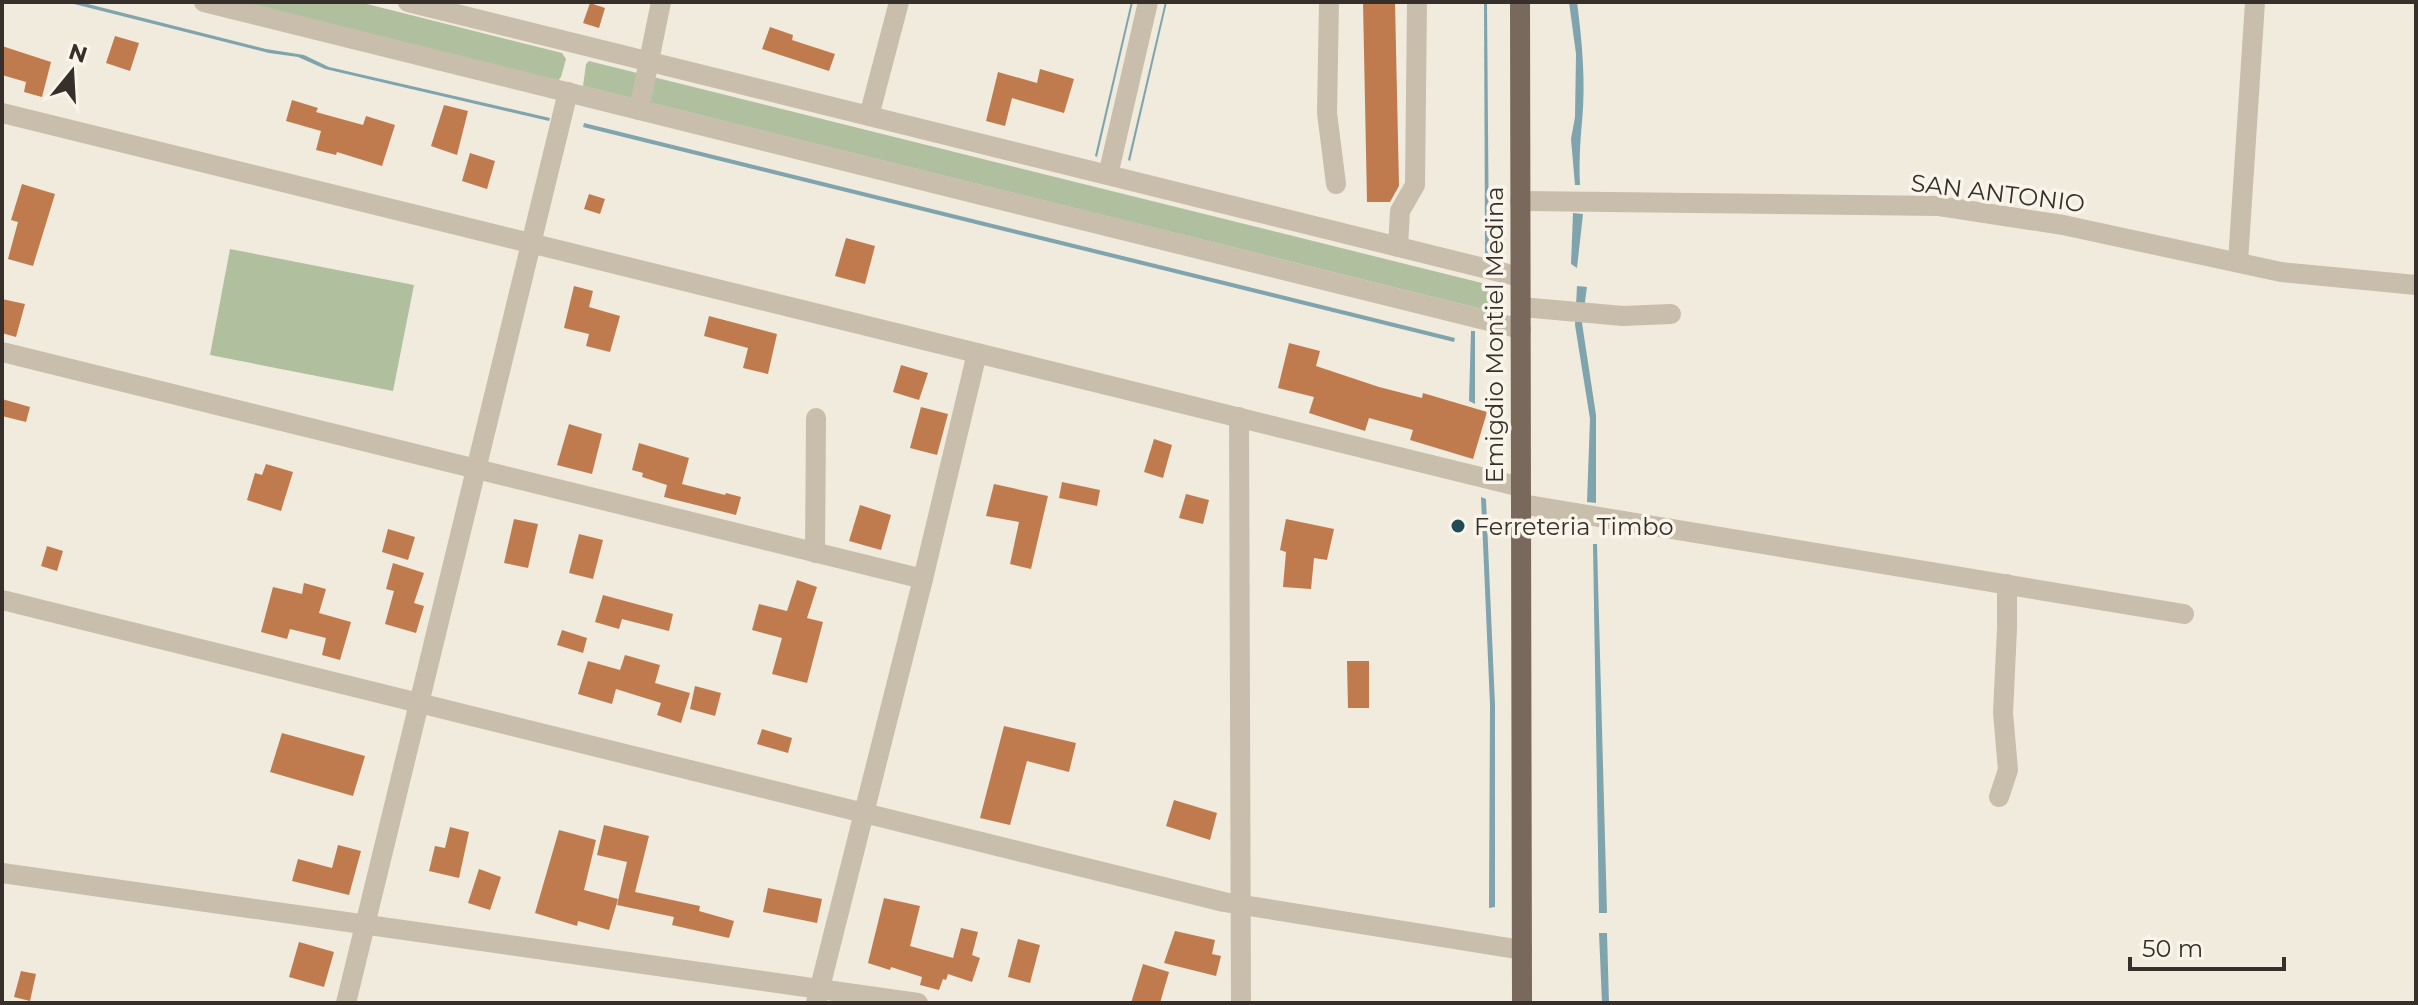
<svg xmlns="http://www.w3.org/2000/svg" width="2418" height="1005" font-family="Montserrat,sans-serif">
  <style>
    .green { fill: #b0c09f }
    .water { fill: #7fa4ad }
    .building { fill: #bf7b4e }
    .lines { fill: none; stroke-linecap: round; stroke-linejoin: round }
    .minor { stroke: #c9bdab; stroke-width: 20 }
    .major { stroke: #78695c; stroke-width: 20 }
    .poi-dot { fill: #214b56; stroke: #f9f5eb; stroke-width: 3 }
    .labels { text-anchor: middle; dominant-baseline: central; stroke-width: 7; stroke-linejoin: round; paint-order: stroke }
    .street-label { font-size: 24px; fill: #37302a; stroke: #f9f5eb }
    .poi-label { font-size: 24px; fill: #37302a; stroke: #f9f5eb; text-anchor: start }
  </style>
  <rect width="100%" height="100%" fill="#f1ebde"/>
  <!-- green -->
  <g class="green">
    <path d="M 238,2 L 359,2 L 562,53 L 566,59 L 561,77 L 558,81 Z"/>
    <path d="M 589,61 L 1494,286 L 1501,294 L 1500,310 L 1498,313 L 583,86 L 586,64 Z"/>
    <path d="M 230,249 L 414,285 L 393,391 L 210,355 Z"/>
  </g>
  <!-- water -->
  <g class="water">
    <path d="M 66,2 L 80,2 L 266,49 L 304,55 L 329,67 L 550,118 L 549,121 L 325,69 L 298,57 L 269,53 Z"/>
    <path d="M 1131,2 L 1133,2 L 1097,157 L 1095,156 Z"/>
    <path d="M 1165,2 L 1167,2 L 1130,161 L 1128,160 Z"/>
    <path d="M 1484,2 L 1487,2 L 1489,254 L 1485,253 Z"/>
    <path d="M 1569,2 L 1577,2 C 1582,41 1586,82 1582,122 C 1580,144 1579,163 1580,185 L 1575,185 L 1571,139 L 1575,117 L 1576,54 Z"/>
    <path d="M 584,123 L 1455,338 L 1454,342 L 583,127 Z"/>
    <path d="M 1573,213 L 1583,214 L 1577,268 L 1571,264 Z"/>
    <path d="M 1577,286 L 1587,287 L 1582,323 L 1596,415 L 1596,503 L 1587,502 L 1590,419 L 1575,325 Z"/>
    <path d="M 1471,331 L 1475,331 L 1475,404 L 1469,401 Z"/>
    <path d="M 1481,497 L 1486,499 L 1495,705 L 1495,907 L 1489,908 L 1490,705 Z"/>
    <path d="M 1593,544 L 1597,544 L 1607,913 L 1599,913 Z"/>
    <path d="M 1599,933 L 1607,933 L 1609,1003 L 1602,1003 Z"/>
  </g>
  <!-- building -->
  <g class="building">
    <path d="M 1363,2 L 1395,2 L 1399,186 L 1390,202 L 1367,202 Z"/>
    <path d="M 590,3 L 605,8 L 599,28 L 583,23 Z"/>
    <path d="M 770,27 L 793,35 L 792,40 L 835,54 L 829,71 L 762,49 Z"/>
    <path d="M 115,36 L 139,43 L 130,71 L 106,63 Z"/>
    <path d="M 2,46 L 51,62 L 42,97 L 24,92 L 26,82 L 2,75 Z"/>
    <path d="M 1040,69 L 1074,79 L 1064,113 L 1012,98 L 1005,126 L 986,121 L 998,72 L 1037,83 Z"/>
    <path d="M 292,100 L 318,108 L 316,112 L 363,125 L 366,116 L 395,125 L 382,166 L 337,152 L 336,155 L 316,150 L 321,131 L 286,121 Z"/>
    <path d="M 444,105 L 468,111 L 457,155 L 431,146 Z"/>
    <path d="M 470,153 L 495,161 L 487,189 L 462,181 Z"/>
    <path d="M 22,184 L 55,194 L 33,266 L 8,259 L 18,222 L 11,220 Z"/>
    <path d="M 589,194 L 605,199 L 600,214 L 584,209 Z"/>
    <path d="M 846,238 L 875,246 L 865,284 L 835,276 Z"/>
    <path d="M 574,286 L 593,291 L 589,307 L 620,316 L 610,352 L 586,346 L 589,334 L 564,328 Z"/>
    <path d="M 2,299 L 25,304 L 16,337 L 2,333 Z"/>
    <path d="M 709,316 L 777,334 L 768,374 L 743,368 L 748,348 L 704,336 Z"/>
    <path d="M 1289,343 L 1320,351 L 1316,366 L 1379,387 L 1422,398 L 1423,393 L 1487,412 L 1473,459 L 1410,440 L 1413,430 L 1369,418 L 1365,431 L 1309,413 L 1314,397 L 1278,388 Z"/>
    <path d="M 901,365 L 928,373 L 919,400 L 893,392 Z"/>
    <path d="M 2,399 L 30,407 L 26,422 L 2,416 Z"/>
    <path d="M 921,407 L 948,414 L 937,455 L 910,448 Z"/>
    <path d="M 569,424 L 602,434 L 592,474 L 557,465 Z"/>
    <path d="M 1154,439 L 1172,445 L 1163,478 L 1144,472 Z"/>
    <path d="M 639,443 L 689,458 L 682,484 L 725,495 L 726,493 L 741,497 L 736,515 L 664,497 L 667,485 L 642,477 L 643,473 L 632,470 Z"/>
    <path d="M 266,464 L 293,472 L 281,511 L 247,500 L 255,473 L 262,475 Z"/>
    <path d="M 1062,482 L 1100,490 L 1097,506 L 1059,498 Z"/>
    <path d="M 994,484 L 1048,496 L 1031,569 L 1010,564 L 1019,522 L 986,516 Z"/>
    <path d="M 1186,494 L 1209,500 L 1203,524 L 1179,518 Z"/>
    <path d="M 860,505 L 891,515 L 881,550 L 849,541 Z"/>
    <path d="M 514,519 L 538,524 L 528,568 L 504,563 Z"/>
    <path d="M 1286,519 L 1334,529 L 1327,560 L 1314,558 L 1311,589 L 1283,587 L 1286,552 L 1280,550 Z"/>
    <path d="M 388,529 L 415,537 L 408,560 L 382,552 Z"/>
    <path d="M 579,534 L 603,540 L 593,579 L 569,573 Z"/>
    <path d="M 47,546 L 63,551 L 57,571 L 41,566 Z"/>
    <path d="M 393,563 L 424,573 L 414,603 L 424,606 L 416,633 L 385,624 L 394,591 L 386,589 Z"/>
    <path d="M 797,580 L 817,587 L 807,618 L 823,622 L 807,683 L 772,674 L 782,638 L 752,630 L 759,604 L 787,611 Z"/>
    <path d="M 304,583 L 326,589 L 319,613 L 351,622 L 340,660 L 322,655 L 326,638 L 290,629 L 287,639 L 261,632 L 273,587 L 302,594 Z"/>
    <path d="M 603,595 L 673,614 L 669,631 L 622,619 L 619,629 L 595,622 Z"/>
    <path d="M 562,630 L 587,638 L 583,653 L 557,645 Z"/>
    <path d="M 625,655 L 660,665 L 655,683 L 690,693 L 681,723 L 657,715 L 661,703 L 616,689 L 612,704 L 578,694 L 588,661 L 620,670 Z"/>
    <path d="M 1347,661 L 1369,661 L 1369,708 L 1348,708 Z"/>
    <path d="M 695,686 L 721,693 L 715,716 L 690,709 Z"/>
    <path d="M 1004,726 L 1076,743 L 1069,772 L 1027,761 L 1010,825 L 980,818 Z"/>
    <path d="M 762,729 L 792,738 L 788,753 L 757,744 Z"/>
    <path d="M 282,733 L 365,756 L 353,796 L 270,772 Z"/>
    <path d="M 1174,800 L 1217,813 L 1210,840 L 1166,826 Z"/>
    <path d="M 604,825 L 649,836 L 635,892 L 700,906 L 699,911 L 734,921 L 729,938 L 672,925 L 674,917 L 617,905 L 627,862 L 597,855 Z"/>
    <path d="M 450,827 L 469,832 L 459,878 L 429,871 L 435,846 L 445,848 Z"/>
    <path d="M 559,830 L 596,840 L 584,890 L 618,899 L 609,930 L 578,921 L 577,926 L 535,913 Z"/>
    <path d="M 338,845 L 361,851 L 349,895 L 292,881 L 298,859 L 332,868 Z"/>
    <path d="M 479,869 L 501,877 L 490,910 L 468,903 Z"/>
    <path d="M 768,888 L 822,899 L 817,923 L 763,912 Z"/>
    <path d="M 884,898 L 920,906 L 910,946 L 953,958 L 961,928 L 978,932 L 972,955 L 980,958 L 972,982 L 948,974 L 946,980 L 943,979 L 939,990 L 920,985 L 922,977 L 891,967 L 890,970 L 868,963 Z"/>
    <path d="M 1175,931 L 1215,940 L 1212,954 L 1221,956 L 1216,976 L 1164,963 Z"/>
    <path d="M 1018,939 L 1040,945 L 1030,983 L 1008,977 Z"/>
    <path d="M 299,942 L 334,952 L 324,987 L 289,977 Z"/>
    <path d="M 1143,964 L 1169,972 L 1160,1003 L 1131,1003 Z"/>
    <path d="M 21,971 L 36,974 L 30,1001 L 14,997 Z"/>
  </g>
  <g class="lines">
    <!-- minor -->
    <g class="minor">
      <path d="M 204,2 L 1521,329"/>
      <path d="M 408,2 L 1520,277"/>
      <path d="M 1329,2 L 1327,113 L 1336,184"/>
      <path d="M 639,110 L 661,2"/>
      <path d="M 2,113 L 1521,487"/>
      <path d="M 869,116 L 899,2"/>
      <path d="M 1108,175 L 1148,2"/>
      <path d="M 1520,201 L 1939,206 L 2063,225 L 2281,272 L 2416,285"/>
      <path d="M 1398,247 L 1400,211 L 1415,185 L 1417,2"/>
      <path d="M 2238,262 L 2255,2"/>
      <path d="M 1521,307 L 1623,316 L 1671,314"/>
      <path d="M 2,352 L 923,579"/>
      <path d="M 1239,417 L 1241,1003"/>
      <path d="M 1521,504 L 2184,614"/>
      <path d="M 815,553 L 816,418"/>
      <path d="M 2,600 L 1224,902 L 1522,950"/>
      <path d="M 1999,797 L 2008,770 L 2003,713 L 2007,629 L 2007,584"/>
      <path d="M 2,873 L 918,1003"/>
      <path d="M 346,1003 L 568,92"/>
      <path d="M 816,1003 L 923,579 L 977,353"/>
    </g>
    <!-- major -->
    <path class="major" d="M 1520,2 L 1522,1003"/>
  </g>
  <!-- markers -->
  <circle class="poi-dot" cx="1458" cy="526" r="8"/>
  <g class="labels">
    <!-- street labels -->
    <g class="street-label">
      <text transform="translate(1998 193) rotate(7)">SAN ANTONIO</text>
      <text transform="translate(1494 335) rotate(-90)">Emigdio Montiel Medina</text>
    </g>
    <!-- poi labels -->
    <g class="poi-label">
      <text x="1474" y="526">Ferreteria Timbo</text>
    </g>
  </g>
  <!-- border -->
  <rect width="2418" height="1005" fill="none" stroke="#37302a" stroke-width="8"/>
  <!-- north arrow -->
  <g transform="translate(72 72) rotate(18)" stroke="#f9f5eb" stroke-width="6" paint-order="stroke">
  <path d="M0-6L14 30L0 20L-14 30Z" fill="#37302a"/>
  <text y="-12" font-size="22" font-weight="bold" text-anchor="middle" fill="#37302a">N</text>
  </g>
  <!-- scale -->
  <path d="M2130 957v12h154v-12" fill="none" stroke="#37302a" stroke-width="4"/>
  <text x="2142" y="957" font-size="24" fill="#37302a" stroke="#f9f5eb" stroke-width="6" paint-order="stroke">50 m</text>
</svg>
